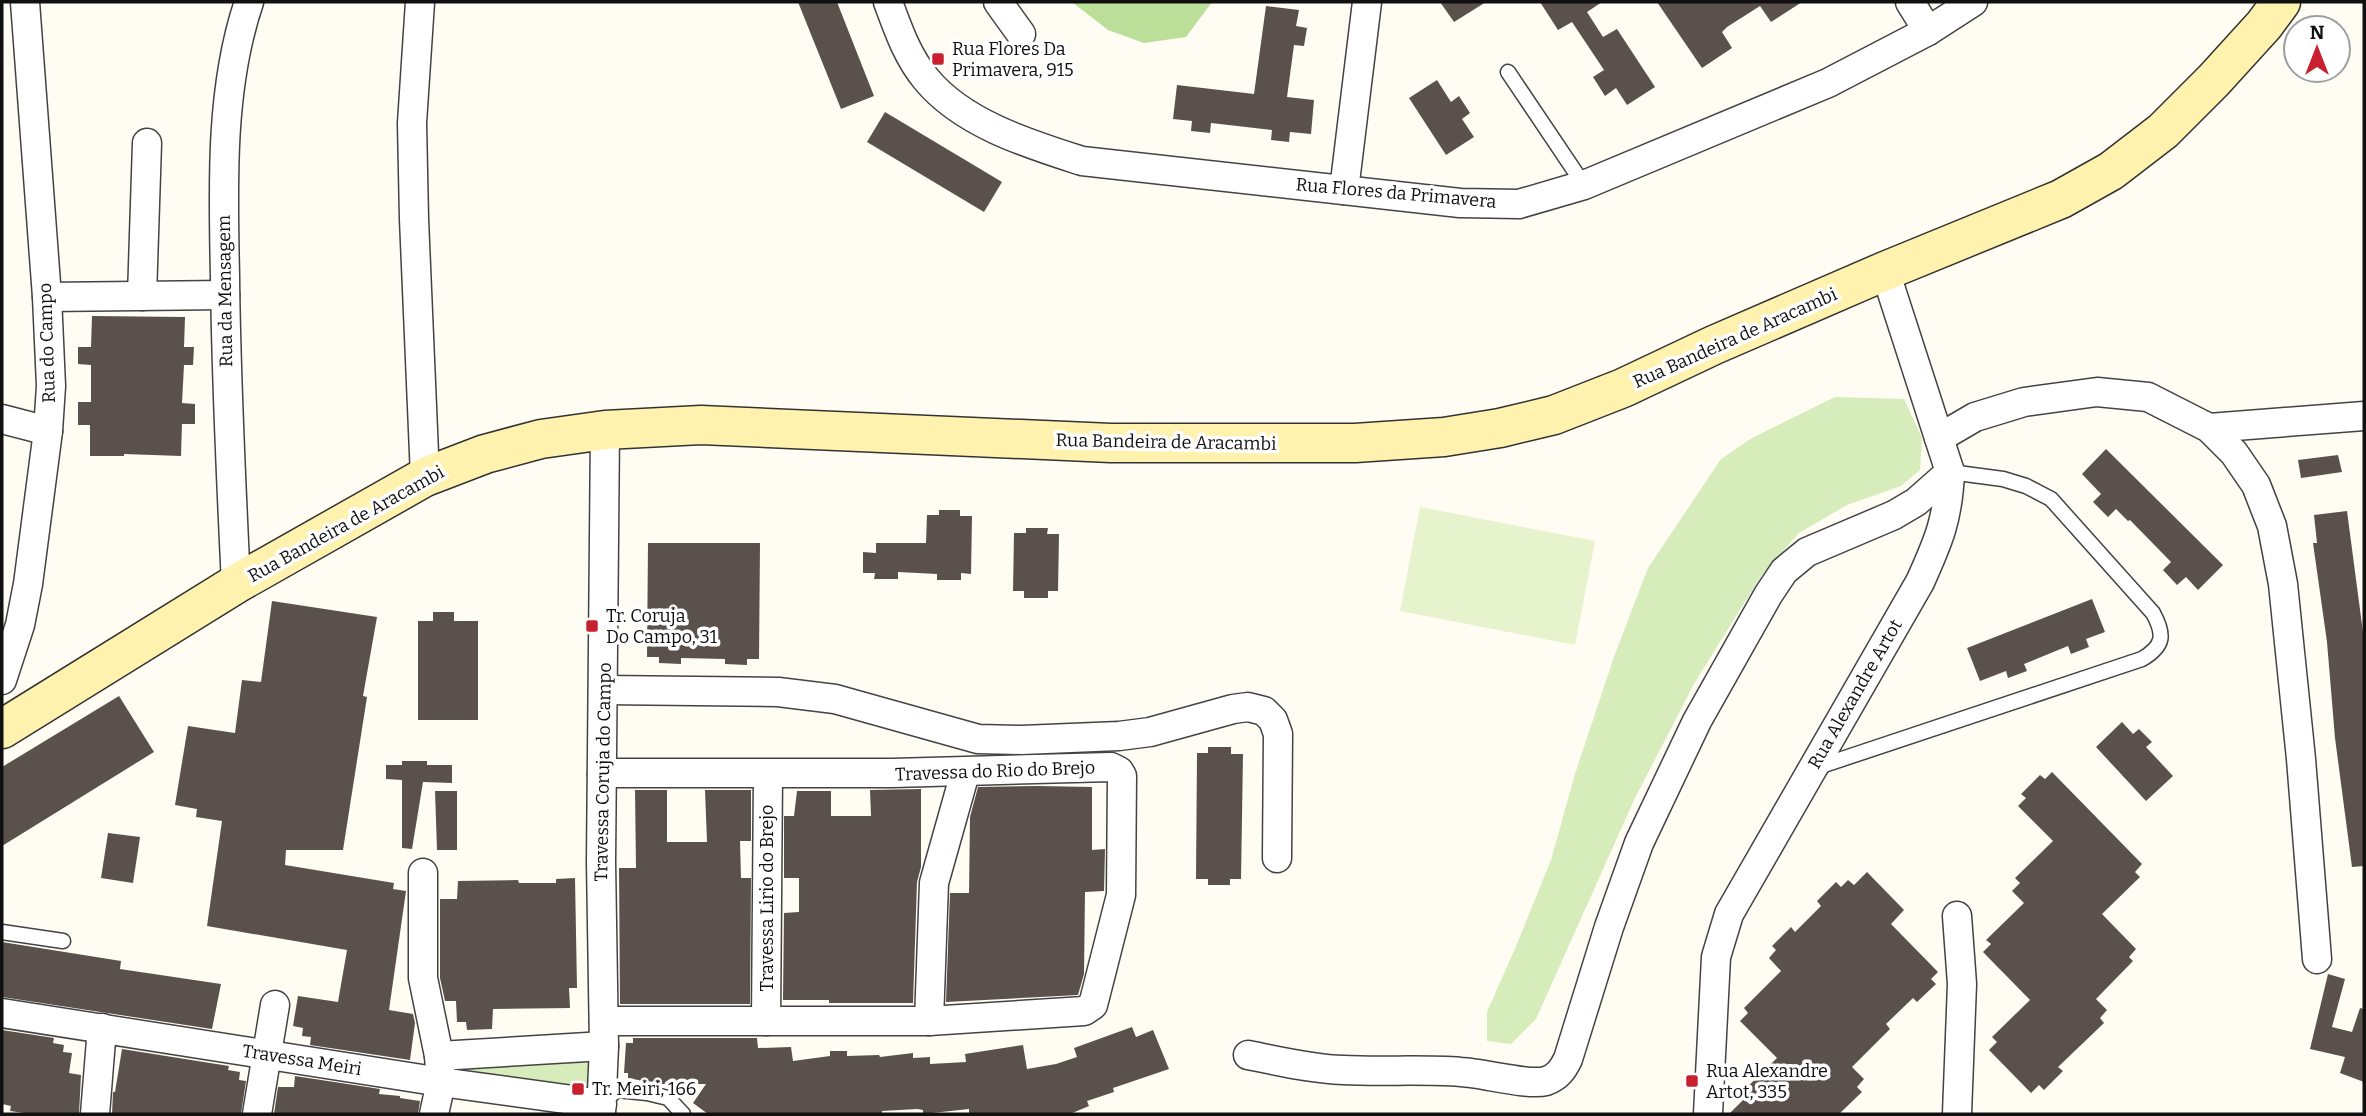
<svg xmlns="http://www.w3.org/2000/svg" width="2366" height="1116" font-family="Bitter,serif">
  <style>
    .green { fill: #d6ecba }
    .forest { fill: #bbde98 }
    .pitch { fill: #e7f3cc }
    .building { fill: #5a514c }
    .lines { fill: none; stroke-linecap: round; stroke-linejoin: round }
    .lane-casing { stroke: #434343; stroke-width: 17 }
    .street-casing { stroke: #434343; stroke-width: 31 }
    .secondary-casing { stroke: #323232; stroke-width: 41 }
    .lane { stroke: #fff; stroke-width: 14 }
    .street { stroke: #fff; stroke-width: 28 }
    .secondary { stroke: #fff2ae; stroke-width: 38 }
    .poi-dot { fill: #c92030; stroke: #fff; stroke-width: 2.5 }
    .labels { text-anchor: middle; dominant-baseline: central; stroke-width: 7; stroke-linejoin: round; paint-order: stroke }
    .poi-label { font-size: 18px; fill: #101010; stroke: #fff; text-anchor: start }
    .street-label { font-size: 18px; fill: #101010; stroke: #fff }
  </style>
  <rect width="100%" height="100%" fill="#fffcf3"/>
  <!-- green -->
  <g class="green">
    <path d="M 1835,397 L 1904,399 L 1922,438 L 1920,470 L 1901,486 L 1847,505 L 1799,533 L 1761,576 L 1695,682 L 1634,800 L 1536,1019 L 1511,1044 L 1487,1041 L 1487,1012 L 1514,951 L 1551,860 L 1575,774 L 1615,654 L 1648,568 L 1721,459 L 1752,438 Z"/>
    <path d="M 593,1056 L 587,1093 L 462,1082 L 466,1060 Z"/>
  </g>
  <!-- forest -->
  <path class="forest" d="M 1072,2 L 1212,2 L 1186,37 L 1144,43 L 1108,30 Z"/>
  <!-- pitch -->
  <path class="pitch" d="M 1420,507 L 1595,541 L 1575,645 L 1400,611 Z"/>
  <!-- building -->
  <g class="building">
    <path d="M 798,2 L 837,2 L 874,96 L 841,109 Z"/>
    <path d="M 1440,2 L 1486,2 L 1454,22 Z"/>
    <path d="M 1540,2 L 1602,2 L 1587,12 L 1603,37 L 1617,29 L 1655,87 L 1627,105 L 1616,88 L 1605,96 L 1593,77 L 1604,70 L 1572,22 L 1558,30 Z"/>
    <path d="M 1657,2 L 1802,2 L 1771,22 L 1760,6 L 1727,27 L 1722,32 L 1732,48 L 1702,68 Z"/>
    <path d="M 1266,6 L 1299,10 L 1296,26 L 1307,28 L 1304,46 L 1294,45 L 1287,97 L 1314,100 L 1311,134 L 1290,132 L 1289,142 L 1271,140 L 1272,130 L 1211,123 L 1210,133 L 1191,131 L 1192,121 L 1173,119 L 1177,85 L 1254,94 Z"/>
    <path d="M 1437,80 L 1451,102 L 1459,96 L 1470,113 L 1462,119 L 1474,137 L 1446,155 L 1409,98 Z"/>
    <path d="M 885,112 L 1002,182 L 984,212 L 867,142 Z"/>
    <path d="M 92,316 L 185,317 L 184,347 L 194,347 L 193,365 L 184,365 L 182,403 L 195,404 L 195,424 L 182,424 L 181,456 L 124,454 L 124,456 L 90,456 L 90,425 L 78,425 L 78,402 L 91,402 L 91,365 L 78,364 L 78,347 L 91,347 Z"/>
    <path d="M 2106,449 L 2223,565 L 2198,590 L 2186,577 L 2177,585 L 2163,570 L 2171,562 L 2130,520 L 2128,521 L 2116,509 L 2108,517 L 2093,502 L 2101,494 L 2082,474 Z"/>
    <path d="M 2338,455 L 2342,472 L 2301,478 L 2298,460 Z"/>
    <path d="M 939,510 L 960,510 L 960,516 L 972,516 L 971,574 L 961,573 L 961,580 L 937,580 L 937,574 L 898,572 L 898,579 L 874,579 L 875,573 L 863,573 L 863,552 L 876,553 L 876,543 L 926,543 L 927,515 L 939,515 Z"/>
    <path d="M 2347,511 L 2364,640 L 2364,866 L 2352,867 L 2335,738 L 2327,642 L 2313,543 L 2317,543 L 2314,515 Z"/>
    <path d="M 1026,528 L 1048,528 L 1047,534 L 1059,534 L 1058,591 L 1048,591 L 1048,598 L 1024,598 L 1024,591 L 1013,591 L 1014,533 L 1026,533 Z"/>
    <path d="M 648,543 L 760,543 L 759,659 L 747,659 L 747,665 L 725,664 L 725,659 L 681,658 L 681,664 L 659,663 L 659,657 L 647,657 Z"/>
    <path d="M 2092,599 L 2105,632 L 2086,639 L 2089,647 L 2071,654 L 2068,646 L 2024,664 L 2027,671 L 2008,678 L 2006,671 L 1980,681 L 1967,648 Z"/>
    <path d="M 272,601 L 377,617 L 363,696 L 367,697 L 343,850 L 286,850 L 285,865 L 394,883 L 393,889 L 406,891 L 389,1010 L 413,1014 L 415,1023 L 410,1060 L 310,1045 L 311,1037 L 302,1036 L 303,1028 L 293,1026 L 298,996 L 338,1002 L 347,950 L 207,926 L 222,821 L 196,817 L 197,809 L 175,805 L 188,726 L 235,733 L 242,680 L 261,682 Z"/>
    <path d="M 433,612 L 454,612 L 454,621 L 478,621 L 478,720 L 418,720 L 418,621 L 433,621 Z"/>
    <path d="M 119,696 L 154,752 L 2,846 L 2,767 Z"/>
    <path d="M 2122,722 L 2133,734 L 2139,729 L 2152,742 L 2146,747 L 2173,776 L 2146,801 L 2096,747 Z"/>
    <path d="M 1208,747 L 1231,747 L 1231,754 L 1243,754 L 1241,879 L 1230,879 L 1230,885 L 1208,885 L 1208,879 L 1196,879 L 1197,753 L 1208,753 Z"/>
    <path d="M 402,761 L 427,761 L 427,765 L 452,765 L 452,783 L 423,782 L 412,849 L 402,848 L 402,780 L 386,779 L 386,765 L 402,765 Z"/>
    <path d="M 2052,772 L 2142,864 L 2135,872 L 2140,877 L 2102,914 L 2136,949 L 2129,957 L 2133,961 L 2096,999 L 2107,1010 L 2100,1018 L 2104,1023 L 2058,1067 L 2063,1071 L 2044,1090 L 2039,1085 L 2031,1093 L 1989,1050 L 1997,1042 L 1992,1037 L 2030,1000 L 1983,952 L 1991,944 L 1986,940 L 2024,903 L 2012,891 L 2020,883 L 2015,878 L 2053,841 L 2018,806 L 2026,798 L 2021,794 L 2040,775 L 2045,779 Z"/>
    <path d="M 1038,786 L 1092,787 L 1092,850 L 1105,849 L 1104,891 L 1085,892 L 1084,974 L 1078,995 L 946,1002 L 950,893 L 969,893 L 970,817 L 978,787 Z"/>
    <path d="M 921,789 L 921,867 L 917,882 L 913,1003 L 829,1003 L 829,1000 L 783,1000 L 784,913 L 799,912 L 799,878 L 784,878 L 784,816 L 794,816 L 797,791 L 831,791 L 831,816 L 871,816 L 870,790 Z"/>
    <path d="M 635,790 L 667,790 L 667,842 L 707,842 L 705,790 L 751,790 L 751,841 L 740,841 L 741,878 L 751,878 L 750,1004 L 620,1004 L 619,868 L 636,868 Z"/>
    <path d="M 435,791 L 457,791 L 457,850 L 437,850 Z"/>
    <path d="M 108,833 L 140,837 L 133,883 L 101,878 Z"/>
    <path d="M 1867,872 L 1904,910 L 1891,924 L 1938,972 L 1931,979 L 1936,984 L 1917,1002 L 1913,998 L 1886,1024 L 1890,1029 L 1852,1067 L 1864,1079 L 1857,1087 L 1862,1092 L 1839,1114 L 1729,1114 L 1744,1099 L 1739,1095 L 1777,1058 L 1740,1021 L 1748,1013 L 1744,1008 L 1781,971 L 1769,958 L 1776,950 L 1772,946 L 1791,927 L 1795,932 L 1821,906 L 1817,901 L 1836,882 L 1841,887 L 1848,880 L 1854,885 Z"/>
    <path d="M 575,878 L 577,988 L 569,988 L 570,1008 L 493,1009 L 492,1029 L 467,1030 L 466,1022 L 457,1022 L 456,1001 L 445,1001 L 440,978 L 440,899 L 457,899 L 458,881 L 518,880 L 519,883 L 556,883 L 556,879 Z"/>
    <path d="M 2,942 L 121,961 L 120,969 L 221,984 L 212,1029 L 2,997 Z"/>
    <path d="M 2328,974 L 2345,979 L 2332,1027 L 2352,1032 L 2360,1008 L 2364,1009 L 2364,1082 L 2340,1073 L 2345,1057 L 2310,1049 Z"/>
    <path d="M 1132,1027 L 1136,1037 L 1153,1030 L 1169,1069 L 1113,1088 L 1114,1092 L 1087,1101 L 1089,1106 L 1070,1114 L 969,1114 L 969,1109 L 923,1114 L 923,1110 L 917,1109 L 882,1111 L 882,1114 L 708,1114 L 693,1103 L 706,1084 L 658,1084 L 628,1078 L 628,1073 L 624,1073 L 626,1043 L 633,1043 L 633,1038 L 757,1038 L 758,1048 L 791,1047 L 793,1061 L 830,1056 L 830,1051 L 847,1051 L 847,1056 L 879,1055 L 880,1057 L 913,1053 L 913,1058 L 930,1057 L 930,1064 L 966,1062 L 965,1054 L 1023,1045 L 1027,1069 L 1056,1064 L 1077,1057 L 1074,1048 Z"/>
    <path d="M 2,1030 L 54,1038 L 53,1043 L 64,1045 L 63,1052 L 72,1053 L 69,1073 L 81,1075 L 79,1114 L 31,1114 L 10,1111 L 11,1106 L 2,1104 Z"/>
    <path d="M 122,1049 L 229,1066 L 228,1070 L 240,1072 L 239,1080 L 246,1081 L 241,1114 L 112,1114 L 113,1092 L 115,1092 Z"/>
    <path d="M 295,1076 L 380,1089 L 379,1094 L 400,1096 L 400,1098 L 420,1101 L 418,1114 L 274,1114 L 278,1087 L 294,1087 Z"/>
  </g>
  <g class="lines">
    <!-- lane casing -->
    <g class="lane-casing">
      <g id="lane">
        <path d="M 1508,72 L 1584,185"/>
        <path d="M 1815,768 L 2142,659 C 2164,646 2165,635 2153,613 L 2051,499 L 2026,486 L 2003,479 L 1950,472"/>
        <path d="M 2,932 L 63,941"/>
        <path d="M 603,1102 L 617,1090 L 647,1093 L 668,1098 L 683,1114"/>
      </g>
    </g>
    <!-- street casing -->
    <g class="street-casing">
      <g id="street">
        <path d="M 420,2 L 412,123 L 414,219 L 425,477"/>
        <path d="M 888,2 C 898,29 907,56 926,79 C 963,124 1029,144 1082,161 L 1460,203 L 1519,204 L 1584,185 L 1828,83 L 1928,31 L 1973,2"/>
        <path d="M 998,2 L 1021,34"/>
        <path d="M 1910,2 L 1928,31"/>
        <path d="M 1344,190 L 1367,2"/>
        <path d="M 142,296 L 147,143"/>
        <path d="M 47,297 L 225,295"/>
        <path d="M 2,419 L 48,431"/>
        <path d="M 2209,428 L 2364,416"/>
        <path d="M 1939,438 L 1975,417 L 2024,402 L 2097,392 L 2148,397 L 2209,428 L 2234,453 L 2256,485 L 2272,526 L 2283,584 L 2301,759 L 2317,959"/>
        <path d="M 236,584 C 231,481 226,378 225,276 C 223,186 220,87 249,2"/>
        <path d="M 2,680 L 20,625 L 28,584 L 48,431 L 51,386 L 47,297 L 25,2"/>
        <path d="M 604,690 L 778,692 L 835,699 L 978,739 L 1022,740 L 1119,736 L 1150,732 L 1233,709 L 1248,707 L 1264,711 L 1273,720 L 1278,734 L 1277,858"/>
        <path d="M 602,773 L 893,773 L 1111,767 L 1119,771 L 1122,776 L 1121,895 L 1093,1005 L 1084,1011 L 929,1021 L 604,1021"/>
        <path d="M 423,873 L 423,978 L 439,1056 L 441,1082 L 434,1114"/>
        <path d="M 1957,916 L 1962,984 L 1957,1114"/>
        <path d="M 2,1013 L 441,1082 L 602,1104"/>
        <path d="M 766,1021 L 768,775"/>
        <path d="M 929,1021 L 934,883 L 965,773"/>
        <path d="M 1248,1055 C 1279,1061 1311,1069 1343,1070 C 1382,1072 1422,1069 1461,1072 C 1483,1073 1528,1086 1546,1081 C 1558,1077 1563,1069 1568,1059 L 1609,927 L 1639,843 L 1697,721 L 1768,595 L 1784,571 L 1807,552 L 1894,515 L 1916,502 L 1950,472"/>
        <path d="M 439,1056 L 604,1046"/>
        <path d="M 95,1114 L 102,1028"/>
        <path d="M 257,1114 L 275,1005"/>
        <path d="M 601,1114 L 604,1046 L 601,862 L 605,430"/>
        <path d="M 1708,1114 L 1716,957 L 1729,914 L 1920,582 C 1939,540 1948,519 1950,472 L 1885,271"/>
      </g>
    </g>
    <!-- secondary casing -->
    <g class="secondary-casing">
      <path id="secondary" d="M 2,729 L 236,584 L 425,477 L 485,454 L 541,439 L 605,430 L 701,425 L 1111,443 L 1355,443 L 1444,437 L 1500,428 L 1554,415 L 1623,388 L 1714,345 L 1885,271 L 2061,199 L 2111,171 L 2163,131 L 2214,80 L 2264,25 L 2281,2"/>
    </g>
    <!-- lane -->
    <use href="#lane" class="lane"/>
    <!-- street -->
    <use href="#street" class="street"/>
    <!-- secondary -->
    <use href="#secondary" class="secondary"/>
  </g>
  <!-- markers -->
  <g class="poi-dot">
    <rect x="931" y="52" width="14" height="14" rx="3.5"/>
    <rect x="585" y="619" width="14" height="14" rx="3.5"/>
    <rect x="1685" y="1074" width="14" height="14" rx="3.5"/>
    <rect x="571" y="1082" width="14" height="14" rx="3.5"/>
  </g>
  <g class="labels">
    <!-- poi labels -->
    <g class="poi-label">
      <text x="952" y="49">Rua Flores Da<tspan x="952" dy="21">Primavera, 915</tspan></text>
      <text x="606" y="616">Tr. Coruja<tspan x="606" dy="21">Do Campo, 31</tspan></text>
      <text x="1706" y="1071">Rua Alexandre<tspan x="1706" dy="21">Artot, 335</tspan></text>
      <text x="592" y="1089">Tr. Meiri, 166</text>
    </g>
    <!-- street labels -->
    <g class="street-label">
      <text transform="translate(1396 193) rotate(5)">Rua Flores da Primavera</text>
      <text transform="translate(225 291) rotate(-91)">Rua da Mensagem</text>
      <text transform="translate(1735 338) rotate(-24)">Rua Bandeira de Aracambi</text>
      <text transform="translate(47 343) rotate(-92)">Rua do Campo</text>
      <text transform="translate(1166 442) rotate(1)">Rua Bandeira de Aracambi</text>
      <text transform="translate(346 524) rotate(-29)">Rua Bandeira de Aracambi</text>
      <text transform="translate(1855 694) rotate(-60)">Rua Alexandre Artot</text>
      <text transform="translate(995 771) rotate(-2)">Travessa do Rio do Brejo</text>
      <text transform="translate(603 772) rotate(-89)">Travessa Coruja do Campo</text>
      <text transform="translate(767 898) rotate(-90)">Travessa Lirio do Brejo</text>
      <text transform="translate(302 1060) rotate(9)">Travessa Meiri</text>
    </g>
  </g>
  <!-- border -->
  <rect width="2366" height="1116" fill="none" stroke="#101010" stroke-width="7"/>
  <!-- north arrow -->
  <g transform="translate(2317 49)"><circle r="33" fill="#ffffff" stroke="#9f9f9f" stroke-width="2"/>
  <path d="M0-5L12 26L0 18L-12 26Z" fill="#c92030"/>
  <text y="-10" font-size="19" font-weight="bold" text-anchor="middle" fill="#101010">N</text>
  </g>
</svg>
